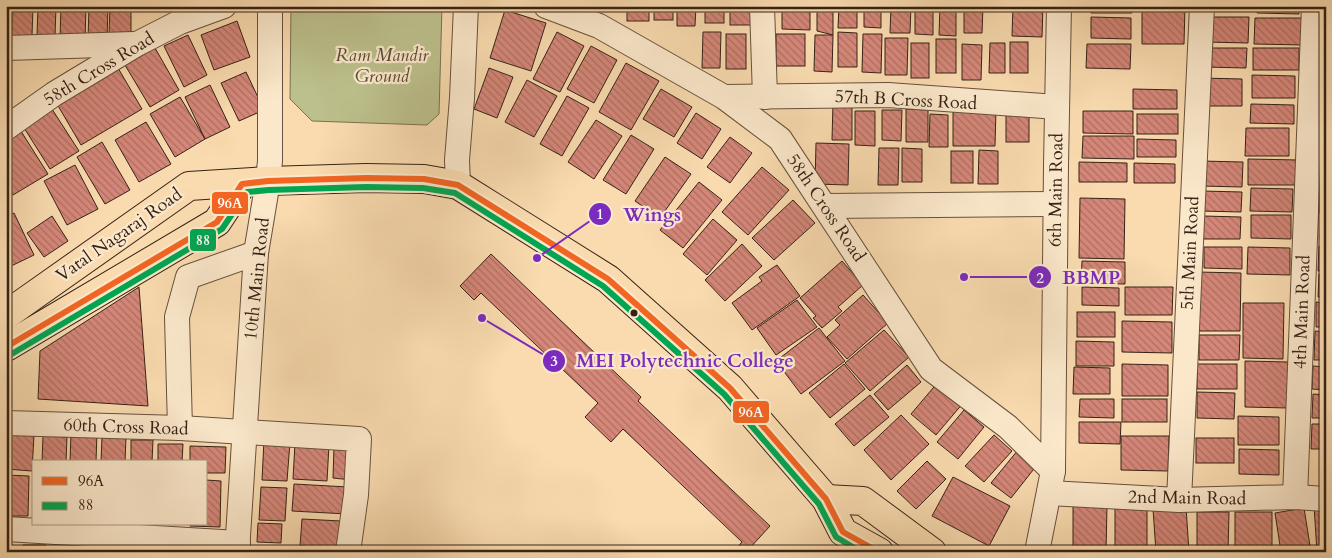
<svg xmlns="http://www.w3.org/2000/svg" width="1332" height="558" font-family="Cardo,serif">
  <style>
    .park { fill: #bcc08c; stroke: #797152 }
    .building { fill: url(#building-back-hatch); stroke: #362217 }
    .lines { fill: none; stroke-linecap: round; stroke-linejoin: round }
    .minor-casing { stroke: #67503d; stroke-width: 26 }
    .major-casing { stroke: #362217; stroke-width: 30 }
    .minor { stroke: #fbe8cb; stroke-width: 24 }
    .major { stroke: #f9dbaf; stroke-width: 28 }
    .bus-1-casing { stroke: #fbe8cb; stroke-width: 10 }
    .bus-2-casing { stroke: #fbe8cb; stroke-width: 10 }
    .bus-1 { stroke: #f26522; stroke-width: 6 }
    .bus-2 { stroke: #00a651; stroke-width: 6 }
    .bus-dot { fill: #362217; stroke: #fbe8cb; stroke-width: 2 }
    .labels { text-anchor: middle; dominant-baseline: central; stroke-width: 4.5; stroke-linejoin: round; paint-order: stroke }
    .park-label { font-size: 18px; font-style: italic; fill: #584a34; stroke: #fbe8cb }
    .street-label { font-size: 18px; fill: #362217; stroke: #fbe8cb }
    .leader { fill: none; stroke: #7b2cbf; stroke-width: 2 }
    .callout-dot { fill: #7b2cbf; stroke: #fbe8cb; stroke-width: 2 }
    .mark-label { font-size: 15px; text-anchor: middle; font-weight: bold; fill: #fff }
    .callout-label { font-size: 19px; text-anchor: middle; font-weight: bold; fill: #7b2cbf; stroke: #fbe8cb; stroke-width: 4.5; stroke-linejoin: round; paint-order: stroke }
    .line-badge { stroke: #fbe8cb; stroke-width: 2 }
    .badge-label { font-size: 14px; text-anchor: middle; font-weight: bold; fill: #fff }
  </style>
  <defs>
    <pattern id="building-back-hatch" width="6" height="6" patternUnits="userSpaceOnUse" patternTransform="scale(1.25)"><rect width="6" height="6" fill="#d58779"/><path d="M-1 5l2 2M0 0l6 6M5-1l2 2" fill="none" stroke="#ae6e62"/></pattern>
  </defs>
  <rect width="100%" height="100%" fill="#f9dbaf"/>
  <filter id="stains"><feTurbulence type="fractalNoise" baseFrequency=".004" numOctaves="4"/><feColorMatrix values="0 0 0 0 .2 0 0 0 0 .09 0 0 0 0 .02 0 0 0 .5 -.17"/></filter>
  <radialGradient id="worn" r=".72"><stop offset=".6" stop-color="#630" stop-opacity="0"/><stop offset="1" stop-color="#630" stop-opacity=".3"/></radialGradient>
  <!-- park -->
  <path class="park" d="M 291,6 L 442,6 L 439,114 L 427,125 L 312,121 L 290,99 Z"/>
  <!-- building -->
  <g class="building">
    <path d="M 13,6 L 33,6 L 32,36 L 12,36 Z"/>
    <path d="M 38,6 L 56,6 L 55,36 L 37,36 Z"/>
    <path d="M 61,6 L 86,6 L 85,40 L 60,40 Z"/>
    <path d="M 89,6 L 108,6 L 107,40 L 88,40 Z"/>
    <path d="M 110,6 L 131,6 L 131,35 L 109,35 Z"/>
    <path d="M 562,6 L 616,6 L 616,11 L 561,8 Z"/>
    <rect x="627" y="6" width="22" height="15"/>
    <rect x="654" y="6" width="19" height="14"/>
    <path d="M 677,6 L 696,6 L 695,26 L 677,26 Z"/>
    <rect x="705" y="6" width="19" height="17"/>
    <rect x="730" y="6" width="22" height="19"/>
    <path d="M 782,6 L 810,6 L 810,30 L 782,29 Z"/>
    <path d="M 817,6 L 833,6 L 833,35 L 817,31 Z"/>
    <path d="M 839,6 L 857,6 L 857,28 L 838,28 Z"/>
    <path d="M 864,6 L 881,6 L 881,28 L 864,27 Z"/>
    <path d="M 891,6 L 911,6 L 910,33 L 890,33 Z"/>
    <path d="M 915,6 L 933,6 L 933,35 L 915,34 Z"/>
    <path d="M 940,6 L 956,6 L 956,36 L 939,35 Z"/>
    <path d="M 964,6 L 983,6 L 982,33 L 964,33 Z"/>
    <path d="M 1013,6 L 1043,6 L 1042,37 L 1012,36 Z"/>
    <path d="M 1091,6 L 1133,6 L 1132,13 L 1091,13 Z"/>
    <path d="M 1142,6 L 1185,6 L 1184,44 L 1142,44 Z"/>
    <rect x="1209" y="6" width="41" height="5"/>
    <path d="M 1257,6 L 1299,6 L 1299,14 L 1257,13 Z"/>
    <path d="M 505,10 L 546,23 L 531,71 L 490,58 Z"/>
    <path d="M 1091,17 L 1131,18 L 1131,39 L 1091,38 Z"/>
    <path d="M 1207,17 L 1249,17 L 1248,43 L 1206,42 Z"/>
    <path d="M 1255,18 L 1304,18 L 1304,45 L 1254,44 Z"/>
    <path d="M 237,21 L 250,57 L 214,70 L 201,35 Z"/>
    <path d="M 557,32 L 584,46 L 560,92 L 533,79 Z"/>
    <path d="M 703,32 L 721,32 L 720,68 L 702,68 Z"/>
    <path d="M 838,32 L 857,33 L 857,67 L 838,67 Z"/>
    <rect x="726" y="34" width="20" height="35"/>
    <rect x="776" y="34" width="29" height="32"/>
    <path d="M 863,34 L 882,34 L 881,73 L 862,72 Z"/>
    <path d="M 188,35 L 207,75 L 184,87 L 164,46 Z"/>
    <path d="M 815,35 L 833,35 L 832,72 L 814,71 Z"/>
    <path d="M 885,38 L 908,38 L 907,75 L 885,75 Z"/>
    <rect x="936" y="39" width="20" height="34"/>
    <rect x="1010" y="42" width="18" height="31"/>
    <rect x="911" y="43" width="18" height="35"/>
    <path d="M 990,43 L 1005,43 L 1005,73 L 989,73 Z"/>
    <path d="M 962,44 L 982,45 L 981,80 L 962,80 Z"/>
    <path d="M 1087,44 L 1131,44 L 1130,69 L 1086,68 Z"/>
    <path d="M 591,46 L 617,60 L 594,103 L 567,89 Z"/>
    <path d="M 155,48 L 179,90 L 150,107 L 125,65 Z"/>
    <path d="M 1206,48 L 1247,48 L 1246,68 L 1206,67 Z"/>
    <rect x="1253" y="48" width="46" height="22"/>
    <path d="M 626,63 L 659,81 L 631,130 L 599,112 Z"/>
    <path d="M 1320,67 L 1326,67 L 1326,93 L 1319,92 Z"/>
    <path d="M 118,68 L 142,109 L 81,145 L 57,104 Z"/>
    <path d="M 489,68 L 513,77 L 497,118 L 474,109 Z"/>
    <path d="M 246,72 L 264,110 L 239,121 L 221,83 Z"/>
    <path d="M 1252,75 L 1295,76 L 1295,98 L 1252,98 Z"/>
    <path d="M 1201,78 L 1242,79 L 1242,106 L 1200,106 Z"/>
    <path d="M 527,80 L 557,96 L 534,137 L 505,122 Z"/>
    <path d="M 210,85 L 230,127 L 205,139 L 185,97 Z"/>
    <path d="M 661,89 L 692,107 L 674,137 L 643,119 Z"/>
    <path d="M 1133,89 L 1177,90 L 1177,109 L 1133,109 Z"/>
    <path d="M 567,96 L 589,108 L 562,156 L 540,144 Z"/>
    <path d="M 180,97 L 205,139 L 175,157 L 150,114 Z"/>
    <rect x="1321" y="97" width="5" height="21"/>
    <path d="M 833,103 L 852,103 L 852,140 L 832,140 Z"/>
    <path d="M 1251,104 L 1294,105 L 1294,124 L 1250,123 Z"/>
    <path d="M 50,106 L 79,151 L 50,169 L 21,123 Z"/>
    <path d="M 953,108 L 996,109 L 995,146 L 953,146 Z"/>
    <path d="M 906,109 L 928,110 L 928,142 L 906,142 Z"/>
    <rect x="1006" y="109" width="23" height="33"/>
    <path d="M 882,110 L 902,110 L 901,141 L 882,140 Z"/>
    <path d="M 855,111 L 875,111 L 875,146 L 855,145 Z"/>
    <path d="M 1083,111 L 1133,111 L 1133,134 L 1083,133 Z"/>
    <path d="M 696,113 L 721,129 L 702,159 L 677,143 Z"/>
    <path d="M 930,114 L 948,115 L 948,147 L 929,147 Z"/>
    <rect x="1137" y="114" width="41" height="20"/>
    <path d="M 596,120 L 622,136 L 594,179 L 568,162 Z"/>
    <path d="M 146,122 L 171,164 L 139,182 L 115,140 Z"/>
    <path d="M 1320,123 L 1326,124 L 1326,145 L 1319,145 Z"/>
    <path d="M 19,128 L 48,174 L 13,195 L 6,185 L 6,135 Z"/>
    <path d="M 1246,128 L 1289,128 L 1289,156 L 1245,156 Z"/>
    <path d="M 631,135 L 654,149 L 626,194 L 603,180 Z"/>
    <path d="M 1083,136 L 1134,136 L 1134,159 L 1082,158 Z"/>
    <path d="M 730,137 L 752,153 L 730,183 L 707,167 Z"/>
    <path d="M 1137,139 L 1176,140 L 1176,157 L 1137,157 Z"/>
    <path d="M 102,142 L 130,190 L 105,204 L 77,157 Z"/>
    <path d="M 816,143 L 849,144 L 848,185 L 815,184 Z"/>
    <path d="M 879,148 L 899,148 L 898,185 L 878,185 Z"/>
    <path d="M 902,148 L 922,149 L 922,182 L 902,182 Z"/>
    <path d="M 979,150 L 998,151 L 998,184 L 978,184 Z"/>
    <path d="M 1319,150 L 1326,150 L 1326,180 L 1318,180 Z"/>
    <rect x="951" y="151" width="22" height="32"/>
    <path d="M 665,157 L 691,174 L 660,218 L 635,201 Z"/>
    <path d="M 1248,159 L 1299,160 L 1299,185 L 1248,185 Z"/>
    <path d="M 1201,161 L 1243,162 L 1242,187 L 1201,186 Z"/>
    <path d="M 1079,162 L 1127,163 L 1127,182 L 1079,182 Z"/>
    <path d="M 1134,163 L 1175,164 L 1175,183 L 1134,183 Z"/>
    <path d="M 75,165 L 98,209 L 67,225 L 44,181 Z"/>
    <path d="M 762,167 L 789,190 L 748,235 L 722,212 Z"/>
    <path d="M 699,182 L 722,200 L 683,248 L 660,230 Z"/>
    <path d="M 1320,185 L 1326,185 L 1326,213 L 1319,213 Z"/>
    <path d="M 1251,188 L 1293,189 L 1292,212 L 1250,211 Z"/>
    <path d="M 1202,191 L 1242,192 L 1241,212 L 1201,211 Z"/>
    <path d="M 1080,198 L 1125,199 L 1124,259 L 1079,258 Z"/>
    <path d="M 793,200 L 815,223 L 774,260 L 752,238 Z"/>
    <path d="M 14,213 L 34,255 L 9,267 L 6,262 L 6,216 Z"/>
    <path d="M 1251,215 L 1291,215 L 1291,239 L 1251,238 Z"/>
    <path d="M 52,216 L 68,241 L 44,257 L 27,233 Z"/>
    <path d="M 1203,216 L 1241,217 L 1240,239 L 1203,239 Z"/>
    <path d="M 1321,217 L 1326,217 L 1326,240 L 1320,239 Z"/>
    <path d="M 713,219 L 737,240 L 707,275 L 683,254 Z"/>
    <path d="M 742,244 L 762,266 L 725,301 L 705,280 Z"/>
    <path d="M 1319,246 L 1326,246 L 1326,271 L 1318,271 Z"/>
    <path d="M 1204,247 L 1242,247 L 1242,269 L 1204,268 Z"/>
    <path d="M 1248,247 L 1290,248 L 1290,275 L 1247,274 Z"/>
    <path d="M 491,254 L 641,397 L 638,401 L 770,526 L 749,549 L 752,552 L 737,552 L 735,550 L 742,542 L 623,429 L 611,442 L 585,417 L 598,403 L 561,368 L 564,365 L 556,358 L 553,361 L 481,293 L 474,300 L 460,286 Z"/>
    <path d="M 842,261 L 863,285 L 838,307 L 842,311 L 822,328 L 813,318 L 816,316 L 800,298 Z"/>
    <path d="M 1082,261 L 1125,262 L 1125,284 L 1081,283 Z"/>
    <path d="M 777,265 L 800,296 L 752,330 L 732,303 L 762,281 L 759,277 Z"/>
    <path d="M 1198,272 L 1241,273 L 1240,331 L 1197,331 Z"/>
    <path d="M 1319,274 L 1326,275 L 1326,297 L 1318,297 Z"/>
    <path d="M 139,287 L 148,406 L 38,399 L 40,351 Z"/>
    <path d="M 1082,287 L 1119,288 L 1119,306 L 1082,305 Z"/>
    <path d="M 1125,287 L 1173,287 L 1172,315 L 1125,315 Z"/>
    <path d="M 863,295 L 888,323 L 847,359 L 827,337 L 840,325 L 835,320 Z"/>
    <path d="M 797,300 L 817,327 L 776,355 L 757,328 Z"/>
    <path d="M 1316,302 L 1326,303 L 1326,327 L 1316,327 Z"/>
    <path d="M 1243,303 L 1284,303 L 1283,359 L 1243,358 Z"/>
    <rect x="1077" y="312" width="38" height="25"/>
    <path d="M 1122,321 L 1172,322 L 1172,353 L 1122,352 Z"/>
    <path d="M 819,328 L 845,361 L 801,394 L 776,361 Z"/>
    <path d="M 884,330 L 909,357 L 870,391 L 845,363 Z"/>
    <path d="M 1315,331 L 1326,332 L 1326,360 L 1314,360 Z"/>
    <path d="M 1199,335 L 1240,335 L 1239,360 L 1199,360 Z"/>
    <path d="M 1076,341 L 1114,342 L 1114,366 L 1076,366 Z"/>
    <path d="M 1245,361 L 1288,362 L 1288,408 L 1245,407 Z"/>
    <path d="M 844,364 L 865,389 L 830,418 L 809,393 Z"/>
    <path d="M 1122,364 L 1168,365 L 1168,396 L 1122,396 Z"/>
    <rect x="1197" y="364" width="40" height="25"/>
    <path d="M 907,365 L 921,382 L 888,410 L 874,394 Z"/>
    <path d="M 1313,366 L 1326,367 L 1326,390 L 1312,389 Z"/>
    <path d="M 1074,367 L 1110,368 L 1110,394 L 1073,394 Z"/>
    <path d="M 939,381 L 964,402 L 936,435 L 911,414 Z"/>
    <path d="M 1197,392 L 1235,393 L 1234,419 L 1197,418 Z"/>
    <path d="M 1313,394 L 1326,395 L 1326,418 L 1312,418 Z"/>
    <path d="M 870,395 L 889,417 L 854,446 L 835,424 Z"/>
    <path d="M 1080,399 L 1114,399 L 1114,418 L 1079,417 Z"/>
    <rect x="1122" y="399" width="45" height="23"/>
    <path d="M 964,410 L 984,427 L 958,459 L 937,442 Z"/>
    <path d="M 901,415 L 929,444 L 891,480 L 864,450 Z"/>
    <path d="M 1238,416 L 1279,417 L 1279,445 L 1238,445 Z"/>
    <path d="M 1079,422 L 1121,422 L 1120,444 L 1079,443 Z"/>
    <path d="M 1312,424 L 1326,424 L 1326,449 L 1311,449 Z"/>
    <path d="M 71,432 L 97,432 L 96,462 L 70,462 Z"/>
    <path d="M 7,434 L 34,435 L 32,471 L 6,469 Z"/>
    <path d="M 994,435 L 1012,451 L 984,482 L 965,466 Z"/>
    <path d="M 43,436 L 67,437 L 66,462 L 42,462 Z"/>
    <path d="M 1121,436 L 1169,436 L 1168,471 L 1121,470 Z"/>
    <path d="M 102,437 L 126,437 L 125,462 L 101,462 Z"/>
    <rect x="1196" y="438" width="38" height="25"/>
    <path d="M 131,440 L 153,440 L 152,462 L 131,462 Z"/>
    <path d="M 264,440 L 290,442 L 287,481 L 262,480 Z"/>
    <path d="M 295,443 L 329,445 L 327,481 L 293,479 Z"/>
    <path d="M 158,444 L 183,444 L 182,462 L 158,462 Z"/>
    <path d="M 190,446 L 226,447 L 225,473 L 206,473 L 206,462 L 190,462 Z"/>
    <path d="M 334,447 L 353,448 L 352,480 L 333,478 Z"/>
    <path d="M 1239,449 L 1279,450 L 1279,475 L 1239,474 Z"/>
    <path d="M 1018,450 L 1037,465 L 1011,498 L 991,483 Z"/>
    <path d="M 927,461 L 946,479 L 916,509 L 897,491 Z"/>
    <path d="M 6,475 L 29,476 L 28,516 L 6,516 Z"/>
    <path d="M 953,477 L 1010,506 L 989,546 L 932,516 Z"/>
    <path d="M 206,480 L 221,481 L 220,527 L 190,526 L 190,524 L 206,524 Z"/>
    <path d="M 294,484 L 348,487 L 347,514 L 292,511 Z"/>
    <path d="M 261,487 L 287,488 L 285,521 L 259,520 Z"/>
    <path d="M 1073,505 L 1107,506 L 1106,552 L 1073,552 Z"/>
    <path d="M 1326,505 L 1326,552 L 1317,552 L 1314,506 Z"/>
    <path d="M 1115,506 L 1147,507 L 1147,552 L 1115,552 Z"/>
    <path d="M 1186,507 L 1189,552 L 1156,552 L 1153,509 Z"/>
    <path d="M 1304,508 L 1311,552 L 1281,552 L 1275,513 Z"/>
    <path d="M 1197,512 L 1229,512 L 1228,552 L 1197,552 Z"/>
    <rect x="1235" y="512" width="37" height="40"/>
    <path d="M 302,519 L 341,521 L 340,549 L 300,546 Z"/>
    <path d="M 258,523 L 282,524 L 281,543 L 257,542 Z"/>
    <path d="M 23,545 L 46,545 L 45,552 L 23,552 Z"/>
    <path d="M 51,547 L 92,548 L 91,552 L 51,552 Z"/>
    <path d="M 97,547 L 134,548 L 134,552 L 97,552 Z"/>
    <path d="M 258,547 L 284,549 L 283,552 L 258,552 Z"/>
  </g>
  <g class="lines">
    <!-- minor casing -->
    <g class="minor-casing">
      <g id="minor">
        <path d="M 546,6 L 599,26 L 724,97 L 780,139 L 931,369 L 1008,427 L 1053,471"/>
        <path d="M 762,6 L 765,97"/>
        <path d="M 6,48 L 134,44"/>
        <path d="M 724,97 L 888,95 L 1057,107"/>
        <path d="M 6,128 L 54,94 L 137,44 L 180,22 L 224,6"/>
        <path d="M 458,185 L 457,160 L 462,98 L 466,6"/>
        <path d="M 825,206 L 1055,204"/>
        <path d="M 6,423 L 180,428 L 359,439 L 356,495 L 348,552"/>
        <path d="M 180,428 L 177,317 L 188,277 L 256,253"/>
        <path d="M 1049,493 L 1179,500 L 1295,497 L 1326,499"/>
        <path d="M 1295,497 L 1314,6"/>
        <path d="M 1179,500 L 1202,6"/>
        <path d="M 6,529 L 238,543"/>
        <path d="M 237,552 L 256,253 L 268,181 L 270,161 L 270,6"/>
        <path d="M 1037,552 L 1053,471 L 1056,165 L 1059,6"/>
      </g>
    </g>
    <!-- major casing -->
    <g class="major-casing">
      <g id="major">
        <path d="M 6,315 L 189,186 L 268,181 L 366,178 L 424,179 L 458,185 L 608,279 L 730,388 L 826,499 L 843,532 L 879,552"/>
        <path d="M 6,347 L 217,222 L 242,184"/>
        <path d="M 826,499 L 863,501 L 932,552"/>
      </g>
    </g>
    <!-- minor -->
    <use href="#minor" class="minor"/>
    <!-- major -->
    <use href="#major" class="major"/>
    <!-- bus-1 casing -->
    <g class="bus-1-casing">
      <path id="bus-1" d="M 6,347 L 217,222 L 242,184 L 268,181 L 366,178 L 424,179 L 458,185 L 608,279 L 730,388 L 826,499 L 843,532 L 879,552"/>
    </g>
    <!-- bus-2 casing -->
    <g class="bus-2-casing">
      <path id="bus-2" d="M 10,355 L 222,229 L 247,192 L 269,190 L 366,187 L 423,188 L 455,193 L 603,286 L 724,394 L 819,504 L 836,537 L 861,552"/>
    </g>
    <!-- bus-1 -->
    <use href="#bus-1" class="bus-1"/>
    <!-- bus-2 -->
    <use href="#bus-2" class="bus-2"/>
  </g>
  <!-- markers -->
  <circle class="bus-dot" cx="634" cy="313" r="4.5"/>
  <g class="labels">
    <!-- park labels -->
    <g class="park-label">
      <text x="382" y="55">Ram Mandir<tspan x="382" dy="21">Ground</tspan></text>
    </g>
    <!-- street labels -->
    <g class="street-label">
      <text transform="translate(99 69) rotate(-31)">58th Cross Road</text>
      <text transform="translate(906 100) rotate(3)">57th B Cross Road</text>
      <text transform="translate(1056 190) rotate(-89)">6th Main Road</text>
      <text transform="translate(826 208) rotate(56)">58th Cross Road</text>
      <text transform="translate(119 235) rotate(-35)">Vatal Nagaraj Road</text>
      <text transform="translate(1190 253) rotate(-87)">5th Main Road</text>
      <text transform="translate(257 279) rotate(-84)">10th Main Road</text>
      <text transform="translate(1302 312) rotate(-88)">4th Main Road</text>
      <text transform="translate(126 427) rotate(2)">60th Cross Road</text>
      <text transform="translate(1187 498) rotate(1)">2nd Main Road</text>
    </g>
  </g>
  <!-- callouts -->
  <path class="leader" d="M537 258L600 214M964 277L1040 277M482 318L554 361"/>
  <g class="callout-dot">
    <circle cx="537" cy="258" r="5"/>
    <circle cx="964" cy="277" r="5"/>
    <circle cx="482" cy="318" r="5"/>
    <circle cx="600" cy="214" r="12"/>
    <circle cx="1040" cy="277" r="12"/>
    <circle cx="554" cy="361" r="12"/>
  </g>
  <g class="mark-label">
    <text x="600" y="219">1</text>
    <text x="1040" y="283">2</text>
    <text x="554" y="366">3</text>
  </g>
  <g class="callout-label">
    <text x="652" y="221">Wings</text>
    <text x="1091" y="284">BBMP</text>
    <text x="685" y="367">MEI Polytechnic College</text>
  </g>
  <g class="line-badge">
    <rect x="211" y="191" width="38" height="24" rx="5" fill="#f26522"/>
    <rect x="189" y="228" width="28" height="24" rx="5" fill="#00a651"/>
    <rect x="732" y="400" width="38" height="24" rx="5" fill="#f26522"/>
  </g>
  <g class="badge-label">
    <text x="230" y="208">96A</text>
    <text x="203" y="245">88</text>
    <text x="751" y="417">96A</text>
  </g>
  <!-- margin -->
  <rect width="1332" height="558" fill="none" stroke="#f9dbaf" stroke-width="25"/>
  <rect x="8" y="8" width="1317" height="543" fill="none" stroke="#362217" stroke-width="2.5"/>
  <rect x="12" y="12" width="1307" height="533" fill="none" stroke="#362217"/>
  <!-- legend -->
  <rect x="32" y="460" width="175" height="65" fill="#fbe8cb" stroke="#ac9983"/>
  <rect x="42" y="477" width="25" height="8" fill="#f26522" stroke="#ac9983"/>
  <text x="78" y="486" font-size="15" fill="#362217">96A</text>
  <rect x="42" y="502" width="25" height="8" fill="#00a651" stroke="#ac9983"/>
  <text x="78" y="510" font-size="15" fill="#362217">88</text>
  <rect width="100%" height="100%" filter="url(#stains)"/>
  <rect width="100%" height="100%" fill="url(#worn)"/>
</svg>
